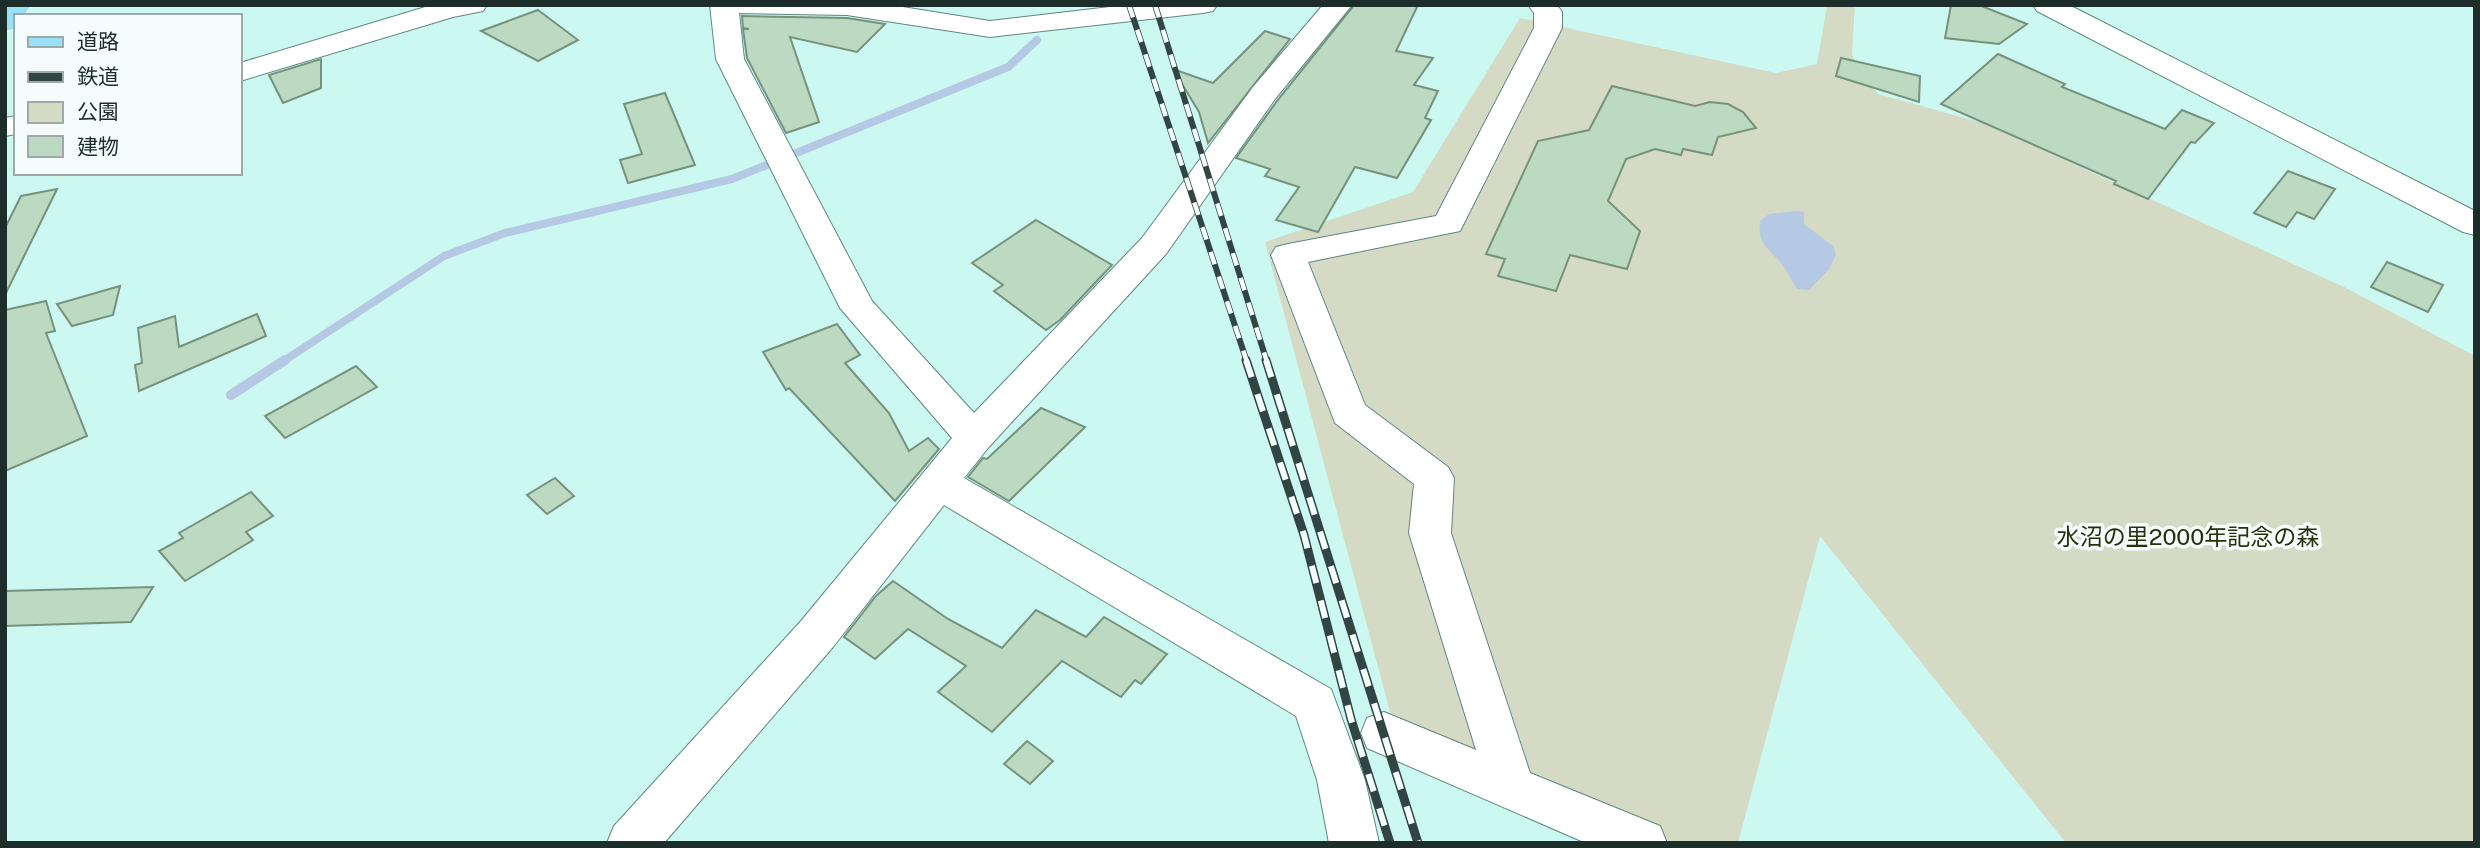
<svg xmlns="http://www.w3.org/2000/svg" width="2480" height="848" font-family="'Public Sans','Noto Sans JP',sans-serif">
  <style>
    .green { fill: #d5dac5 }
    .water { fill: #b5c9e4 }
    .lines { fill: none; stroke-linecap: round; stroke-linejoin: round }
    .stream-far1 { stroke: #b5c9e4; stroke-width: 8 }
    .stream { stroke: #b5c9e4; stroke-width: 10 }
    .building { fill: #bcdac2; stroke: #76927c; stroke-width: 2 }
    .minor-casing { stroke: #5e8782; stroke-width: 2 }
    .major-casing { stroke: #fff; stroke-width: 2 }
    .minor { fill: #fff; fill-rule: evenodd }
    .major { fill: #97e2f8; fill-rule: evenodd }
    .rail-far1-casing { stroke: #314542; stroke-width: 6 }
    .rail-casing { stroke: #314542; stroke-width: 9 }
    .rail-far1 { stroke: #f5fdfc; stroke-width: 4.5; stroke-dasharray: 13; stroke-linecap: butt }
    .rail { stroke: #f5fdfc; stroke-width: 6; stroke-dasharray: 18; stroke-linecap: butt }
    .labels { text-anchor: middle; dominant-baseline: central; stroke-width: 7; stroke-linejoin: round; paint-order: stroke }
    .park-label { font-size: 23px; fill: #2a2f07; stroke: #f5fdfc }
  </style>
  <rect width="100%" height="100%" fill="#ccf8f2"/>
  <!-- green -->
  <path class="green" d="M 1827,5 L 1855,5 L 1852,54 L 1860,75 L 1878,94 L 1983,123 L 2344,287 L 2475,356 L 2475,843 L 2066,843 L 1820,536 L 1738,843 L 1652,843 L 1394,727 L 1265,242 L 1413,192 L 1520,18 L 1776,73 L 1817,64 Z"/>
  <!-- water -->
  <path class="water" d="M 1797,211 L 1804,212 L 1804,224 L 1833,246 L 1836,255 L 1829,269 L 1809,290 L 1797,289 C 1791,280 1786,268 1778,260 C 1766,246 1757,242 1760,221 L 1769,214 Z"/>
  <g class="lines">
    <!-- stream-far1 -->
    <path class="stream-far1" d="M 282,362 L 444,256 L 505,233 L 732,179 L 1008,67 L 1037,40"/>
    <!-- stream -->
    <path class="stream" d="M 231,395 L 285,360"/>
  </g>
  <!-- building -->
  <g class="building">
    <path d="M 1354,5 L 1418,5 L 1396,51 L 1433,58 L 1414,85 L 1438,91 L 1425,118 L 1431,120 L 1397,178 L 1355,167 L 1318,232 L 1276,220 L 1299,187 L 1265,176 L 1270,169 L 1236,158 L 1277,101 Z"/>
    <path d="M 1951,5 L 1979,5 L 2027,24 L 1999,44 L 1945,38 Z"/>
    <path d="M 538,10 L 578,40 L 538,61 L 481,31 Z"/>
    <path d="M 742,16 L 847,18 L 885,24 L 857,52 L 790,37 L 819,122 L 786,133 L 747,58 L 743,29 L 749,29 L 743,28 Z"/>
    <path d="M 1265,31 L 1290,39 L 1208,143 L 1199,112 L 1173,69 L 1213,83 Z"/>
    <path d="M 1998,54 L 2065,84 L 2062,87 L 2165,129 L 2182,110 L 2214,123 L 2195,143 L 2191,142 L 2148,199 L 2114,184 L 2116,181 L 1941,104 Z"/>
    <path d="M 1841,58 L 1920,76 L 1919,102 L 1836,76 Z"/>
    <path d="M 321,59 L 321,88 L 283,103 L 269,75 Z"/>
    <path d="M 1612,86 L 1695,106 L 1710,102 L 1728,104 L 1743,112 L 1756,128 L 1718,137 L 1712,155 L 1683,149 L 1681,155 L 1655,149 L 1626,159 L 1608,201 L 1640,231 L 1627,269 L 1570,255 L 1556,291 L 1498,276 L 1505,259 L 1486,254 L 1538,141 L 1589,130 Z"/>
    <path d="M 665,93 L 695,165 L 628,183 L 620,160 L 642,154 L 624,104 Z"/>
    <path d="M 2288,171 L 2335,189 L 2314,219 L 2297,212 L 2286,227 L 2254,213 Z"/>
    <path d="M 57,189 L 5,295 L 5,228 L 21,196 Z"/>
    <path d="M 1036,220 L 1112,265 L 1060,320 L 1046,330 L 994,291 L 1003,285 L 972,263 Z"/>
    <path d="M 2387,262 L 2443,285 L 2428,312 L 2371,287 Z"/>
    <path d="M 120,286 L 113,315 L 72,326 L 57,304 Z"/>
    <path d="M 46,301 L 55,331 L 46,333 L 87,436 L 5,471 L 5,310 Z"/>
    <path d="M 257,314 L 266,336 L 139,391 L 135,365 L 142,363 L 138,328 L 175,316 L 179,347 Z"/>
    <path d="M 837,324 L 860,355 L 845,363 L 889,413 L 909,451 L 928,438 L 939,449 L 895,501 L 789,388 L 786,390 L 763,352 Z"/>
    <path d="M 356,366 L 377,387 L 285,438 L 265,416 Z"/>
    <path d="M 1041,408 L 1085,427 L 1009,501 L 968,477 L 983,458 L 987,459 Z"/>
    <path d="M 555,478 L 574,496 L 547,514 L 527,495 Z"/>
    <path d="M 251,492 L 273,516 L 246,532 L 253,540 L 185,581 L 159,551 L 183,538 L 179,533 Z"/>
    <path d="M 893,581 L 948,619 L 1002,648 L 1036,610 L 1086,637 L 1104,617 L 1167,654 L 1141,684 L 1135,680 L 1121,697 L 1062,661 L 992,732 L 938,692 L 966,666 L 908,629 L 875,659 L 844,637 L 876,596 Z"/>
    <path d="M 153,587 L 131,622 L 5,626 L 5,591 Z"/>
    <path d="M 1027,741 L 1053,761 L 1030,784 L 1004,764 Z"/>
  </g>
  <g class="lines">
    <!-- minor casing -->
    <g class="minor-casing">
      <g id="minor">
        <path d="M 432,5 L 487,5 L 483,11 L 453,17 L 240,81 L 240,63 Z"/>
        <path d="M 710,5 L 890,5 L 990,21 L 1127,5 L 1217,5 L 1213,11 L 1203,13 L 990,37 L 847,15 L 739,13 L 744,59 L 872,301 L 974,413 L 1142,238 L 1253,87 L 1323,5 L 1352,5 L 1275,99 L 1166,254 L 988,448 L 964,478 L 1331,689 L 1365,780 L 1379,843 L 1329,843 L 1317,780 L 1296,716 L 944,505 L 833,647 L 664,843 L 607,843 L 614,826 L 801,621 L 952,438 L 840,308 L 716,59 Z"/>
        <path d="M 1528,5 L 1557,5 L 1562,12 L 1562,28 L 1460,231 L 1308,262 L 1365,405 L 1448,467 L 1454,478 L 1451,533 L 1530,773 L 1660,826 L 1667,843 L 1586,843 L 1367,748 L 1361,733 L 1367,718 L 1384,712 L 1476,750 L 1409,533 L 1414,484 L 1335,423 L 1271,255 L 1276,247 L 1288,244 L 1436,216 L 1534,28 L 1534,13 Z"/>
        <path d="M 2033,5 L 2069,5 L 2475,211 L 2475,235 L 2463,232 L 2037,11 Z"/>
        <path d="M 16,116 L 16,134 L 5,136 L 5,118 Z"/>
      </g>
    </g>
    <!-- major casing -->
    <g class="major-casing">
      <path id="major" d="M 5,5 L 31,5 L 24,16 L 16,16 L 15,29 L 5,31 Z"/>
    </g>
    <!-- minor -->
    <use href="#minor" class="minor"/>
    <!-- major -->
    <use href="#major" class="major"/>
    <!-- rail-far1 casing -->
    <g class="rail-far1-casing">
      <g id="rail-far1">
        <path d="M 1129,5 L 1247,362"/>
        <path d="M 1155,5 L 1267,362"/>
      </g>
    </g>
    <!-- rail casing -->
    <g class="rail-casing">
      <g id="rail">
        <path d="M 1246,360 L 1304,535 L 1351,719 L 1390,843"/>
        <path d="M 1266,360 L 1418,843"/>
      </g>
    </g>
    <!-- rail-far1 -->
    <use href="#rail-far1" class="rail-far1"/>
    <!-- rail -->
    <use href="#rail" class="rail"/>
  </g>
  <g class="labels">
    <!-- park labels -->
    <g class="park-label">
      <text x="2188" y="536">水沼の里2000年記念の森</text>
    </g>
  </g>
  <!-- border -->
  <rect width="2480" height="848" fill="none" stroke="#1c2d2a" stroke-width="14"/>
  <!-- legend -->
  <rect x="14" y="14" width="228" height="161" fill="#f5fdfc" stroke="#9eaaa8" stroke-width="2"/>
  <rect x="28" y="37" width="35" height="10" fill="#97e2f8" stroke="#9eaaa8" stroke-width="2"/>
  <text x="77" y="49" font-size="21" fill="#1c2d2a">道路</text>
  <rect x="28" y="72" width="35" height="10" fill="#314542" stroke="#9eaaa8" stroke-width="2"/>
  <text x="77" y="84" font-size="21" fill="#1c2d2a">鉄道</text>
  <rect x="28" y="102" width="35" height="21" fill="#d5dac5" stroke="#9eaaa8" stroke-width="2"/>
  <text x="77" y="119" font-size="21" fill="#1c2d2a">公園</text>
  <rect x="28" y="136" width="35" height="21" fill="#bcdac2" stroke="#9eaaa8" stroke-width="2"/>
  <text x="77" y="154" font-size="21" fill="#1c2d2a">建物</text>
</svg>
